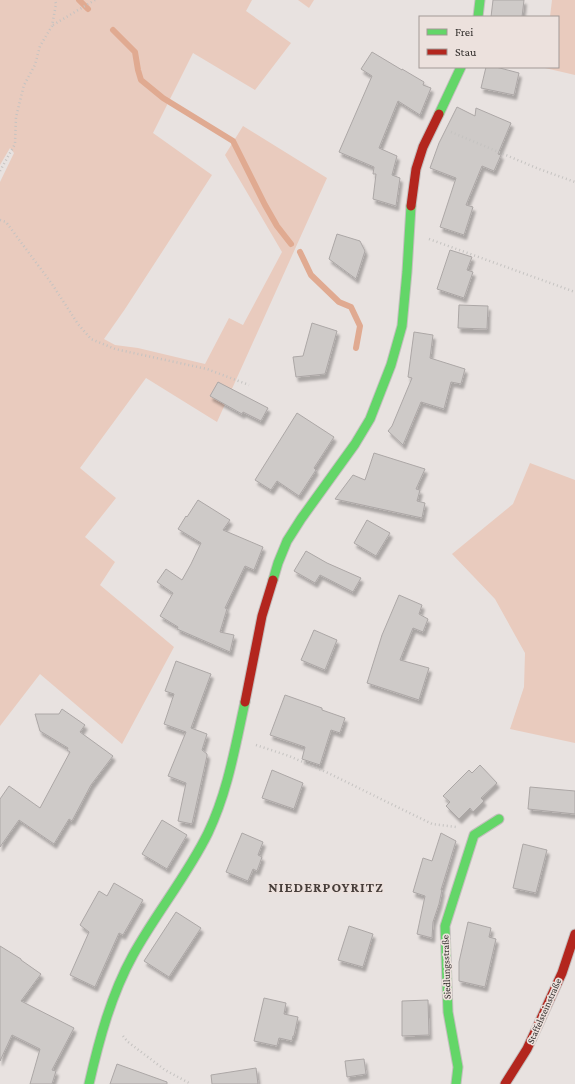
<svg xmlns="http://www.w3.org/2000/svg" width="575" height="1084" font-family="'Crimson Pro',serif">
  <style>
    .green { fill: #e9cbbe }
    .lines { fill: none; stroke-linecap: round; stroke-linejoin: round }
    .stream { stroke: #e0aa91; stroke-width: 6 }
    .building { fill: #cecac8; stroke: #aca7a6; filter: url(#shadow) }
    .fast-casing { stroke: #c4bfbe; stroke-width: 11 }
    .jam-casing { stroke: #c4bfbe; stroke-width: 11 }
    .path { stroke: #c5c3c1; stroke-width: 2.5; stroke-dasharray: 1 3; stroke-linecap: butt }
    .fast { stroke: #63d668; stroke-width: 9 }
    .jam { stroke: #b3261e; stroke-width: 9 }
    .labels { text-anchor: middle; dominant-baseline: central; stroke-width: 3.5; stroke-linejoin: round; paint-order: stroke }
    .street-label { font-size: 10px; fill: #322e2c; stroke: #ece1dd }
    .district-label { font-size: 14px; font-weight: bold; letter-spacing: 1px; fill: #463d39; stroke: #ece1dd }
  </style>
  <defs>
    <filter id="shadow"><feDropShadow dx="2.5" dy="4.5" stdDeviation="1" flood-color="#0004"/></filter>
  </defs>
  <rect width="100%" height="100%" fill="#e8e2e0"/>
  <!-- green -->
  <g class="green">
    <path d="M 0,0 L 252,0 L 246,11 L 291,43 L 255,90 L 193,53 L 153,133 L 212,175 L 125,309 L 104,339 L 115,345 L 138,348 L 205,364 L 229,318 L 243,325 L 282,252 L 225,155 L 243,126 L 327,178 L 217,422 L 146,378 L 80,468 L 116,498 L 85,537 L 115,562 L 100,585 L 174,647 L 122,744 L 40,674 L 0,726 L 0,182 L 14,153 L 10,148 L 0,165 Z"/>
    <path d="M 298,0 L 314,0 L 309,8 Z"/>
    <path d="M 552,0 L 575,0 L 575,75 L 545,68 L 545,67 L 558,67 L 558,17 L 550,17 Z"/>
    <path d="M 530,463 L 575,480 L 575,743 L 510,729 L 524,687 L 525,653 L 495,599 L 452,554 L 513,504 Z"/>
  </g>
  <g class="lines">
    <!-- stream -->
    <g class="stream">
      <path d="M 79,0 L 88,9"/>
      <path d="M 113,30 L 135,52 L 138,70 L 141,80 L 163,98 L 233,141 L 265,205 L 277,226 L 291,244"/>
      <path d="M 300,252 L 311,275 L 339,302 L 351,307 L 360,326 L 356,348"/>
    </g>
  </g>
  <!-- building -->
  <g class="building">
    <path d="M 493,0 L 524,0 L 522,17 L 491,17 Z"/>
    <path d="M 372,52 L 402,70 L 402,69 L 424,82 L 423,85 L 431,88 L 420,115 L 398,101 L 379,148 L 397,156 L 392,175 L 400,178 L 396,206 L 373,199 L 376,174 L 373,174 L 374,167 L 339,152 L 372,76 L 361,69 Z"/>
    <path d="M 486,67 L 496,67 L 519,73 L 514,95 L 481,88 Z"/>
    <path d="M 457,107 L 475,116 L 476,108 L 511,123 L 498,154 L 501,155 L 494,171 L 482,166 L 466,205 L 473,207 L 464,235 L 440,227 L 456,178 L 430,168 L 439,143 Z"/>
    <path d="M 337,234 L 360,241 L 365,251 L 356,279 L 329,259 Z"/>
    <path d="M 450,250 L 472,257 L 467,270 L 473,272 L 464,298 L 437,289 Z"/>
    <path d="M 459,305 L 488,306 L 487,329 L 458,328 Z"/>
    <path d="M 312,323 L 337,331 L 325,374 L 296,377 L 293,357 L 303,356 Z"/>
    <path d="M 414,332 L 433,335 L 430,358 L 465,369 L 461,384 L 451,382 L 444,409 L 421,402 L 403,445 L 388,431 L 392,426 L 412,378 L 408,377 Z"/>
    <path d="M 218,382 L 268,408 L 261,421 L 243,412 L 242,414 L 210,396 Z"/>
    <path d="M 297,413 L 334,437 L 314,468 L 316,470 L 299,496 L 277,481 L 271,490 L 255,480 Z"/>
    <path d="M 374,453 L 425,469 L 416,489 L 420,490 L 417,501 L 425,503 L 422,518 L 335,499 L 353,475 L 365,480 Z"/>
    <path d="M 198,500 L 230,520 L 223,530 L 263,547 L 254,570 L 245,566 L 225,608 L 227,609 L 220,632 L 234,635 L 230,652 L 177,629 L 178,627 L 160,616 L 173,593 L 157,582 L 166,569 L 182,580 L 191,564 L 201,543 L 178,529 L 186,516 L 187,517 Z"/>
    <path d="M 367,520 L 390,533 L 376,556 L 354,543 Z"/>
    <path d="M 306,551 L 327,563 L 361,578 L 353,592 L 320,575 L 315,583 L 294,571 Z"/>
    <path d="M 399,595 L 422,605 L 419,614 L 428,619 L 423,632 L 413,628 L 400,660 L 429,668 L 419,700 L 367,683 L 382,635 Z"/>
    <path d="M 314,630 L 337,640 L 325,670 L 301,660 Z"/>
    <path d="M 176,661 L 211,674 L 191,728 L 207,734 L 202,750 L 207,754 L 207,756 L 192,824 L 178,821 L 186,783 L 168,776 L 186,732 L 164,724 L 174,694 L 165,691 Z"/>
    <path d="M 285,695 L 322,708 L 322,710 L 345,718 L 340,733 L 331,730 L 320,765 L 302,759 L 305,747 L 270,735 Z"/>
    <path d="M 62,709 L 85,725 L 80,732 L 113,756 L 91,785 L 72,821 L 69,819 L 54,844 L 19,820 L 0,847 L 0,799 L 9,786 L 40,808 L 70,752 L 67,750 L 68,748 L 40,731 L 35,714 L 59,714 Z"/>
    <path d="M 480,765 L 497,783 L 481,798 L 484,801 L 473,812 L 470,808 L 459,819 L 446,806 L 450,802 L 443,796 L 469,770 L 472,773 Z"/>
    <path d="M 272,770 L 303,783 L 294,809 L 262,798 Z"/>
    <path d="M 530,787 L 575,791 L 575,814 L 528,809 Z"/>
    <path d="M 162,820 L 187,835 L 167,869 L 142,854 Z"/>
    <path d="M 242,833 L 263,842 L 258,855 L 262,857 L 257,871 L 253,869 L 248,881 L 226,872 Z"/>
    <path d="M 441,833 L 456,841 L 441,890 L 442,890 L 439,904 L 433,922 L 432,938 L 417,934 L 425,896 L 413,892 L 423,858 L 432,861 Z"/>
    <path d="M 523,844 L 547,850 L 536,893 L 513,888 Z"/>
    <path d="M 114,883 L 143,900 L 123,935 L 119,933 L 95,987 L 70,975 L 89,932 L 80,925 L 99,891 L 107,896 Z"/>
    <path d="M 176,912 L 201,928 L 169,977 L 144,961 Z"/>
    <path d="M 468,922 L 491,928 L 489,937 L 496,939 L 485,987 L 459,981 L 459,962 Z"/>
    <path d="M 349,926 L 373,934 L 363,967 L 338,960 Z"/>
    <path d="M 0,946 L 21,959 L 21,960 L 41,974 L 21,1001 L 74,1028 L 52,1070 L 56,1071 L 52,1084 L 30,1084 L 40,1049 L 12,1035 L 0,1061 Z"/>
    <path d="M 264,998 L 286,1003 L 284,1014 L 298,1017 L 294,1036 L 293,1036 L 292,1041 L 279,1038 L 277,1046 L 254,1041 Z"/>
    <path d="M 428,1000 L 429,1035 L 402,1036 L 402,1001 Z"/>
    <path d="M 364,1059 L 366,1074 L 347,1077 L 345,1061 Z"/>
    <path d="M 117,1064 L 167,1082 L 167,1084 L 110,1084 Z"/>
    <path d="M 256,1068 L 258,1084 L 212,1084 L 211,1075 Z"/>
  </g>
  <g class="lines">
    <!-- fast casing -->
    <g class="fast-casing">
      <g id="fast">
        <path d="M 478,17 L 480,0"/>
        <path d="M 439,114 L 461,67"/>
        <path d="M 273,580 L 278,563 L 287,541 L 301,519 L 355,444 L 370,419 L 391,365 L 402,326 L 407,272 L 411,206"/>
        <path d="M 89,1084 C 99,1040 111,995 133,955 C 156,913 187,876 208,833 C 228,791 235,747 245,702"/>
        <path d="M 456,1084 L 458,1067 L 448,1012 L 445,926 L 474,835 L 499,819"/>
      </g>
    </g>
    <!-- jam casing -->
    <g class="jam-casing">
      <g id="jam">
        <path d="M 411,206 L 416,169 L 423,147 L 439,114"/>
        <path d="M 245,702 L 262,616 L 273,580"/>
        <path d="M 505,1084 L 527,1049 L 562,973 L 575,934"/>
      </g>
    </g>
    <!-- path -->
    <g class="path">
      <path d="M 53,25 L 95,0"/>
      <path d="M 451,132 L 539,169 L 575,182"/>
      <path d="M 0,171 L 15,144 L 16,117 L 24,85 L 35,65 L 40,46 L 52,26 L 56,4 L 55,0"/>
      <path d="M 0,220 L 6,222 L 52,284 L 78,324 L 91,339 L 115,349 L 207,369 L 249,385"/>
      <path d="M 429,239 L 575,292"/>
      <path d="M 256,745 L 289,756 L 326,772 L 432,824 L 456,827"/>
      <path d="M 123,1036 L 128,1042 L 165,1070 L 191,1084"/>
    </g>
    <!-- fast -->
    <use href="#fast" class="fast"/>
    <!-- jam -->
    <use href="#jam" class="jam"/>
  </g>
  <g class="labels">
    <!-- street labels -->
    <g class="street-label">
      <text transform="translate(446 967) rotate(-92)">Siedlungsstraße</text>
      <text transform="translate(544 1011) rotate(-66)">Staffelsteinstraße</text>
    </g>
    <!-- district labels -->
    <g class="district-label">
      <text x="326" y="887">NIEDERPOYRITZ</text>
    </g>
  </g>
  <!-- legend -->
  <rect x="419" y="16" width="140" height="52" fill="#ece1dd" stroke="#a29996"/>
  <rect x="427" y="29" width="20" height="6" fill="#63d668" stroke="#a29996"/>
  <text x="455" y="36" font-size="12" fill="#322e2c">Frei</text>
  <rect x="427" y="49" width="20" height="6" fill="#b3261e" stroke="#a29996"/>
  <text x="455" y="56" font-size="12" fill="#322e2c">Stau</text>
</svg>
